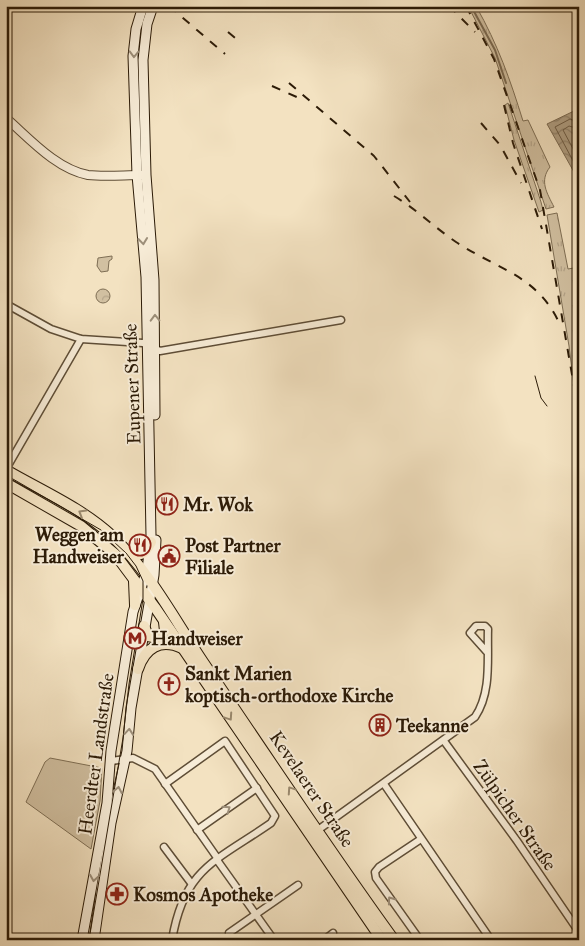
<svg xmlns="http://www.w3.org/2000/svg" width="585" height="946" font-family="'IM FELL Great Primer',serif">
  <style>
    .grass { fill: url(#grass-tufts); stroke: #7e6e54 }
    .forest { fill: url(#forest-crowns); stroke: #7e6e54 }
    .garden { fill: #d1c0a1; stroke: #7e6e54 }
    .water { fill: url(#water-waves); stroke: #7b6a51 }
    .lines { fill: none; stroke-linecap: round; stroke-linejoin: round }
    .shore { stroke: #6e5c44; stroke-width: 1 }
    .stream { stroke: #7b6a51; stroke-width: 2 }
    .minor-casing { stroke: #5e4d36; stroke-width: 9 }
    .tertiary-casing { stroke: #5e4d36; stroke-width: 10 }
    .secondary-casing { stroke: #2c1b07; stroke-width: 11 }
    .primary-casing { stroke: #2c1b07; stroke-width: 12 }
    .minor { stroke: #f7ecd7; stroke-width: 6 }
    .tertiary { stroke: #f7ecd7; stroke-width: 8 }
    .secondary { stroke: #f7ecd7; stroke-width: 9 }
    .primary { stroke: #f3e2c1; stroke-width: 10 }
    .tram { stroke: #2c1b07; stroke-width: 1 }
    .rail { stroke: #2c1b07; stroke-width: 2; stroke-dasharray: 9 9; stroke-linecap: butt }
    .oneway { stroke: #9c8e79 }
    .oneway2 { stroke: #99886d }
    .labels { text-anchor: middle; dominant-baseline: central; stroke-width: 4; stroke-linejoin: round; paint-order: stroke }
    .street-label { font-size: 19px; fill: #2c1b07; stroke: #f7ecd7 }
    .poi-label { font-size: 19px; font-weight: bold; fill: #2c1b07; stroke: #f7ecd7; text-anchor: start }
  </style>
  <defs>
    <pattern id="grass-tufts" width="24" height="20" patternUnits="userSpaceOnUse" patternTransform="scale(1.25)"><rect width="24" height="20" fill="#d1c0a1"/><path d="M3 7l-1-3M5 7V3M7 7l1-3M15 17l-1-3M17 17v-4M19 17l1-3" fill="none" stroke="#b4a489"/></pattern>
    <pattern id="forest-crowns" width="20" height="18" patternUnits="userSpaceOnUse" patternTransform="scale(1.25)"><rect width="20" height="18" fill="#d1c0a1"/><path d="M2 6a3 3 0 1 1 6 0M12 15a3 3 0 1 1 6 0" fill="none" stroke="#b4a489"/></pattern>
    <pattern id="water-waves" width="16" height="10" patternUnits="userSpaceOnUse" patternTransform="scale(1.25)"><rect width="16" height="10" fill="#af9e82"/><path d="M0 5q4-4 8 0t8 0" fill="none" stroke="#8f8068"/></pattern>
  </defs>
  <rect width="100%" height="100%" fill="#f3e2c1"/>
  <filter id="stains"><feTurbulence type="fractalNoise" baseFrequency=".004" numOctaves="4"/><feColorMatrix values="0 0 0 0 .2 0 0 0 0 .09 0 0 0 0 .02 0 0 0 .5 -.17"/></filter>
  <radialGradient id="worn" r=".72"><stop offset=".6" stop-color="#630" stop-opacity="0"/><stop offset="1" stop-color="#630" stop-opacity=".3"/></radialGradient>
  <!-- grass -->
  <g class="grass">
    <path d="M 468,6 L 476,6 C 498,45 510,79 523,121 L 528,120 L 550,167 C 539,181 547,193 554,207 L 546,209 L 495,58 Z"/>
    <path d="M 508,103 L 541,202 L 543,210 L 539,212 L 514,140 L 505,105 Z"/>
    <path d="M 557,213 L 568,269 L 579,267 L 579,427 L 569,346 L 547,215 Z"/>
  </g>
  <!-- forest -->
  <g class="forest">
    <path d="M 112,256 L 112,259 L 109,261 L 108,271 L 101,272 L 97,266 L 98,258 Z"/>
    <circle cx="103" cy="296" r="7"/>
  </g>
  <!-- garden -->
  <path class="garden" d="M 50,758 L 102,768 L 100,801 L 91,849 L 26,802 L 45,762 Z"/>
  <!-- water -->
  <path class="water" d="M 574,111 L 579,121 L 579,181 L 547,124 Z"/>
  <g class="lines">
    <!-- shore -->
    <g class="shore">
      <path d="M 579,122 L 570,119 L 555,127 L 579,172"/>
      <path d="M 579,129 L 569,126 L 563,130 L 579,160"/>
    </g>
    <!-- stream -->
    <path class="stream" d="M 471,6 L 495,50 L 506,83"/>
    <!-- minor casing -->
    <g class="minor-casing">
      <g id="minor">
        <path d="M 6,304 L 51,329 L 81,339 L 143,343 L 160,351 L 341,320"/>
        <path d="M 6,469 L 81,339"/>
        <path d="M 444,741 L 517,841 L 579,932"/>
        <path d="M 111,761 L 133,758 L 155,769 L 218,859"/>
        <path d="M 165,784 L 225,741 L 275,816 L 271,823 C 216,861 184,868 172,940"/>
        <path d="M 384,784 L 491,940"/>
        <path d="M 197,830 L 257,788"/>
        <path d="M 318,830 L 475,717 C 492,692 487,658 488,629 L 485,626 L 476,626 L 470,633 L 487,652"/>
        <path d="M 164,847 L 191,883"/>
        <path d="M 217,860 L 274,940"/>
        <path d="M 229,933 L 298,885"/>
        <path d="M 324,940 L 333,933"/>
        <path d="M 420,940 L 376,878 L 375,872 L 379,867 L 421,839"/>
      </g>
    </g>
    <!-- tertiary casing -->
    <g class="tertiary-casing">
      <path id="tertiary" d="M 6,118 C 29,138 56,169 88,175 C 105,177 124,175 142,175"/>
    </g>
    <!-- secondary casing -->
    <g class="secondary-casing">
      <g id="secondary">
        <path d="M 153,6 L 147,24 L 143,60 L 146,175 L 154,280 L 155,415"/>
        <path d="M 82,940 L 107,803 L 111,751 L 133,612 L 147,570 L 151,535 L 146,277 L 137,175 L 133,56 L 136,29 L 143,6"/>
        <path d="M 94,940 L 111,823 L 127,751 L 131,708 L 154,575 L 156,540"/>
      </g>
    </g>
    <!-- primary casing -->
    <g class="primary-casing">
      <g id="primary">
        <path d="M 6,470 C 42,491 82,508 112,536 C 150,572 174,619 203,662 C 266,755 328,849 394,940"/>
        <path d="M 6,483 L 81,526 L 115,554 L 156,609 L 382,940"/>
        <path d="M 127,552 C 140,558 145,554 151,542"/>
        <path d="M 134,581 L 135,605"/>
        <path d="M 144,626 L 148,636 L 158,638 L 165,631 L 164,622"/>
        <path d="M 138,669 C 145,648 160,638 182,648"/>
      </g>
    </g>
    <!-- minor -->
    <use href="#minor" class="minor"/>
    <!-- tertiary -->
    <use href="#tertiary" class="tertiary"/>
    <!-- secondary -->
    <use href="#secondary" class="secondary"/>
    <!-- primary -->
    <use href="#primary" class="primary"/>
    <!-- tram -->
    <g class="tram">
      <path d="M 535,376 L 541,398 L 547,406"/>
      <path d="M 6,475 L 101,530 L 126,553 L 136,566 L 143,581 L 143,599 L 129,684 L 123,738 L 89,940"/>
      <path d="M 172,564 L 174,563"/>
    </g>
    <!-- rail -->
    <g class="rail">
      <path d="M 169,6 L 225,54"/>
      <path d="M 449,6 L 475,32"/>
      <path d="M 466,6 L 494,59 L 540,190 L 579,415"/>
      <path d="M 228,32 L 241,43"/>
      <path d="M 289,83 L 374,156 L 410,202"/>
      <path d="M 272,86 L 299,98"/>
      <path d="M 504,105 L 513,143 L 542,229"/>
      <path d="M 481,123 L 500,145 L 521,183"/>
      <path d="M 394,196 C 416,209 434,227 456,242 C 498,270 539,275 561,327"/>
    </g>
  </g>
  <!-- one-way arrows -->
  <defs><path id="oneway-chevron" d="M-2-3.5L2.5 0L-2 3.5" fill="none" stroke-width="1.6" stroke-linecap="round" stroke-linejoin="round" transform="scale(1.25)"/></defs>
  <g class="oneway">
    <use href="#oneway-chevron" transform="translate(134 54) rotate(91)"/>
    <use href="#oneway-chevron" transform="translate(143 241) rotate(84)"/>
    <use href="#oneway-chevron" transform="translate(155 318) rotate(-91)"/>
    <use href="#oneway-chevron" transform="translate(129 732) rotate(-85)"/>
    <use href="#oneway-chevron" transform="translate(118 790) rotate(-79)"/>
    <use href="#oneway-chevron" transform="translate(227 809) rotate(-35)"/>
    <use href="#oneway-chevron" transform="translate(94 878) rotate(99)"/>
    <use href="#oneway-chevron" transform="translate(391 900) rotate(-126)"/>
  </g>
  <g class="oneway2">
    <use href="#oneway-chevron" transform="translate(82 513) rotate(-149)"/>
    <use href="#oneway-chevron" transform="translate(229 717) rotate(56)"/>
    <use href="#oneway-chevron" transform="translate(291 790) rotate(-124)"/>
  </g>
  <!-- icons -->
  <defs>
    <g id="restaurant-ring" transform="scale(1.125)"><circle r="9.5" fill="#f7ecd7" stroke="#8f2418" stroke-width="1.5"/><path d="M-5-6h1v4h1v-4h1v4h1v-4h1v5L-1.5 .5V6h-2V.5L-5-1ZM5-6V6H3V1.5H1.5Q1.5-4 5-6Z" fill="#8f2418"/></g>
    <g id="civic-ring" transform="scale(1.125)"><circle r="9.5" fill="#f7ecd7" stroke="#8f2418" stroke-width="1.5"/><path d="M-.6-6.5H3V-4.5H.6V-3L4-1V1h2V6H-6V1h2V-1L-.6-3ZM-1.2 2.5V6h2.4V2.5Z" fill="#8f2418"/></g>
    <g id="metro-ring" transform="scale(1.125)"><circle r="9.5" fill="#f7ecd7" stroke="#8f2418" stroke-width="1.5"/><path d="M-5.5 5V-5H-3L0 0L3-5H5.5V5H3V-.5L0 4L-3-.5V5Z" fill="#8f2418"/></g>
    <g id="church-ring" transform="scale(1.125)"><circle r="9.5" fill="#f7ecd7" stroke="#8f2418" stroke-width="1.5"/><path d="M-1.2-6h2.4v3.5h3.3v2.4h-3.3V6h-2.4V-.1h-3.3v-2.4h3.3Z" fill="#8f2418"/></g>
    <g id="building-ring" transform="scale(1.125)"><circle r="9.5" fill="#f7ecd7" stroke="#8f2418" stroke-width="1.5"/><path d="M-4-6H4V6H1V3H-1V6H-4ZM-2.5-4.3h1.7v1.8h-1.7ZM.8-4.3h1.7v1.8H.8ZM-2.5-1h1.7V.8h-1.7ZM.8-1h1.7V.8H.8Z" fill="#8f2418"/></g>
    <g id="pharmacy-ring" transform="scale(1.125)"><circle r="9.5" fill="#f7ecd7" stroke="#8f2418" stroke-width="1.5"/><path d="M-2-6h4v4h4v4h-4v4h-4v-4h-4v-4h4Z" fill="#8f2418"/></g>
  </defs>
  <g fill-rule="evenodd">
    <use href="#restaurant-ring" x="167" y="504"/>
    <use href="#restaurant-ring" x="140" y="545"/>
    <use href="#civic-ring" x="169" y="556"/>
    <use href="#metro-ring" x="135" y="638"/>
    <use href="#church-ring" x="169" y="684"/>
    <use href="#building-ring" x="380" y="725"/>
    <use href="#pharmacy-ring" x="117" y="894"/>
  </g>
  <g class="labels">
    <!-- street labels -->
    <g class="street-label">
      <text transform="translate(132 384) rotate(-92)">Eupener Straße</text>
      <text transform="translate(96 754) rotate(-82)">Heerdter Landstraße</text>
      <text transform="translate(312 789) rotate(56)">Kevelaerer Straße</text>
      <text transform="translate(515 815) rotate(55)">Zülpicher Straße</text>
    </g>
    <!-- poi labels -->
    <g class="poi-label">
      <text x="183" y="504">Mr. Wok</text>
      <text x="124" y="534" text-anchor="end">Weggen am<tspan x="124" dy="22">Handweiser</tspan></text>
      <text x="185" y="545">Post Partner<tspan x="185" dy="22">Filiale</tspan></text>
      <text x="151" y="638">Handweiser</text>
      <text x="185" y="673">Sankt Marien<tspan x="185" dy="22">koptisch-orthodoxe Kirche</tspan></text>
      <text x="396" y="725">Teekanne</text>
      <text x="133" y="894">Kosmos Apotheke</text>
    </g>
  </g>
  <!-- margin -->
  <rect width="585" height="946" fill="none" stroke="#f3e2c1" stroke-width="25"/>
  <rect x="8" y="8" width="570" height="931" fill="none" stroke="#2c1b07" stroke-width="2.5"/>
  <rect x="12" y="12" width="560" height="921" fill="none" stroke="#2c1b07"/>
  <rect width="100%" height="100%" filter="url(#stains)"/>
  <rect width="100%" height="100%" fill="url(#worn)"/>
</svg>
